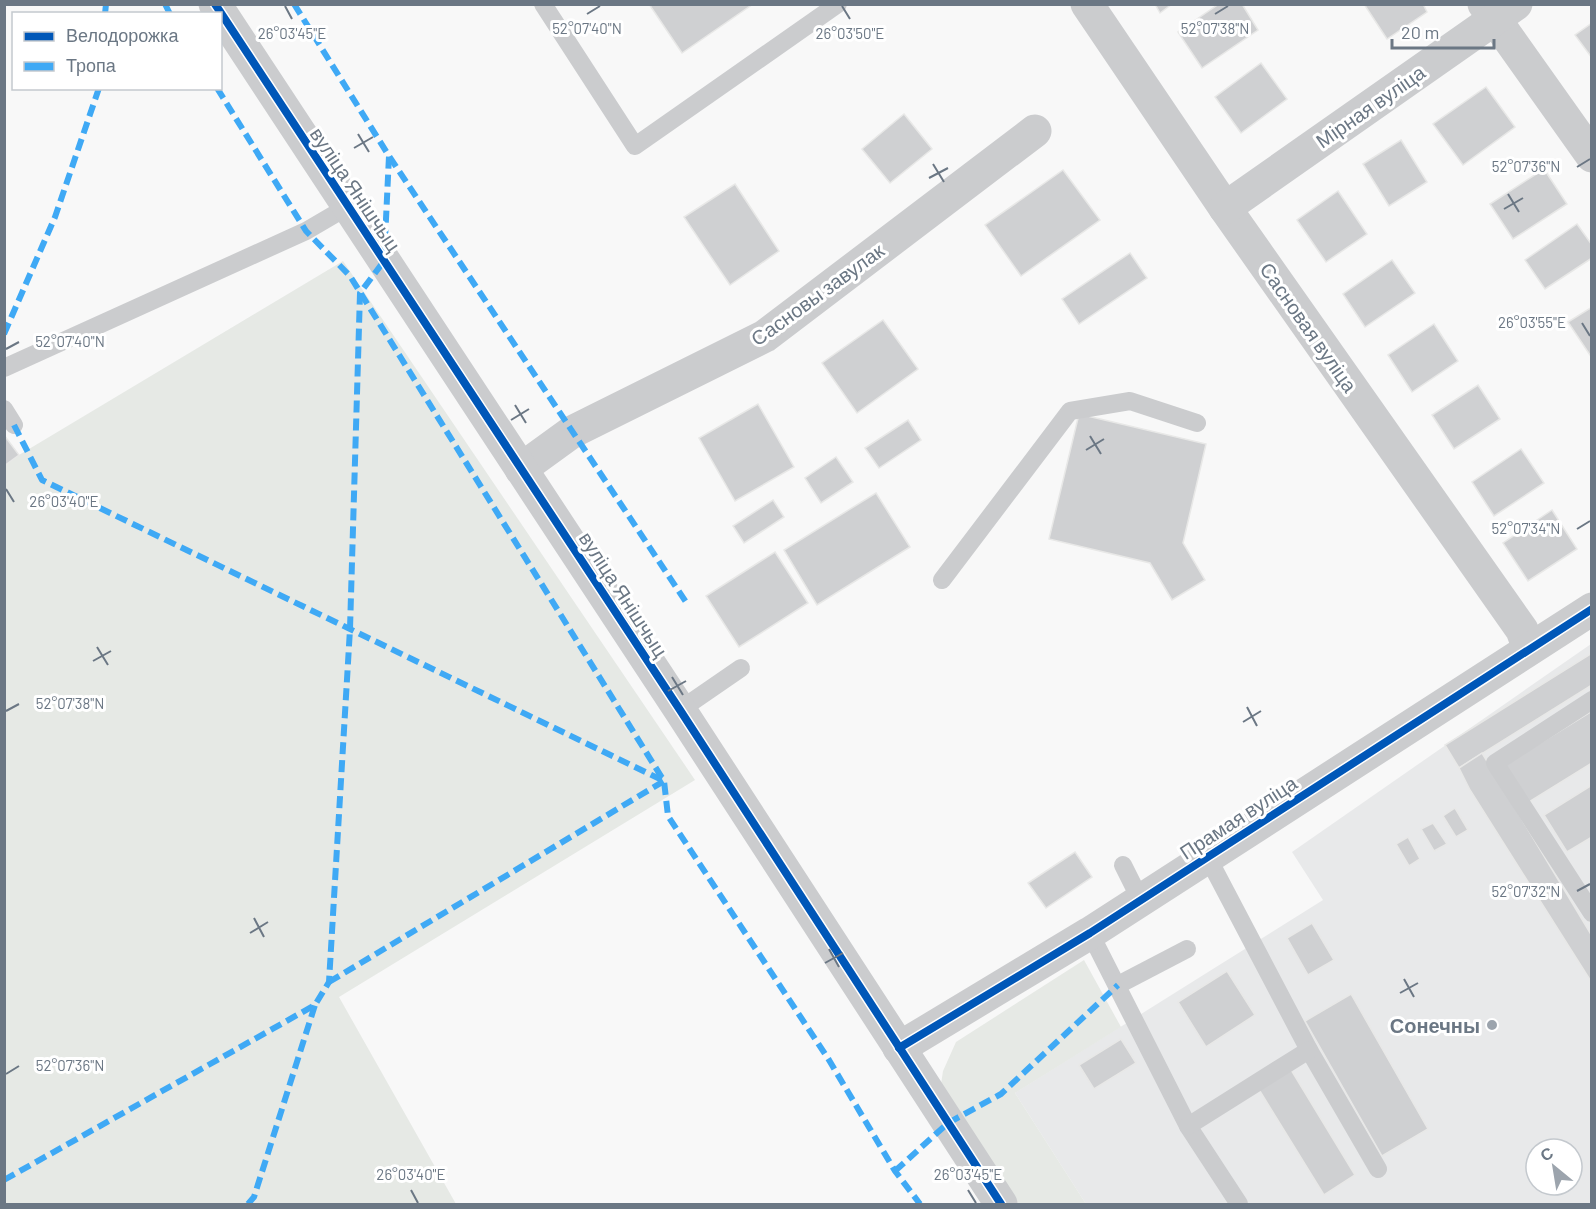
<svg xmlns="http://www.w3.org/2000/svg" width="1596" height="1209" font-family="Barlow,sans-serif">
  <style>
    .built { fill: #e8e9ea; fill-rule: evenodd }
    .green { fill: #e6e9e5 }
    .building { fill: #cfd0d2; stroke: #e8e8e7; stroke-width: 1.5 }
    .lines { fill: none; stroke-linecap: round; stroke-linejoin: round }
    .service { stroke: #cbccce; stroke-width: 18 }
    .minor { stroke: #cbccce; stroke-width: 33 }
    .tertiary { stroke: #cbccce; stroke-width: 33 }
    .quiet { stroke: #3fa9f5; stroke-width: 6; stroke-dasharray: 12 6; stroke-linecap: butt }
    .cycleway-casing { stroke: #fff; stroke-width: 11 }
    .cycleway { stroke: #0057b8; stroke-width: 8 }
    .ticks { fill: none; stroke: #6b7784; stroke-width: 2 }
    .poi-dot { fill: #9ca4ad; stroke: #fff; stroke-width: 2 }
    .labels { text-anchor: middle; dominant-baseline: central; stroke-width: 6; stroke-linejoin: round; paint-order: stroke }
    .street-label { font-size: 20px; fill: #6b7784; stroke: #fff }
    .poi-label { font-size: 20px; font-weight: bold; fill: #6b7784; stroke: #fff; text-anchor: end }
    .ticks-label { font-size: 15px; text-anchor: middle; fill: #6b7784; stroke: #fff; stroke-width: 6; stroke-linejoin: round; paint-order: stroke }
  </style>
  <rect width="100%" height="100%" fill="#f8f8f8"/>
  <!-- built -->
  <path class="built" d="M 1591,644 L 1591,1204 L 1086,1204 L 1015,1093 L 1323,900 L 1292,852 ZM 1536,1149 L 1572,1149 L 1572,1185 L 1536,1185 Z"/>
  <!-- green -->
  <g class="green">
    <path d="M 343,261 L 695,780 L 339,997 L 456,1204 L 5,1204 L 4,435 L 19,455 Z"/>
    <path d="M 1084,960 L 1121,1027 L 1015,1093 L 1086,1204 L 1013,1204 L 940,1091 L 943,1071 L 956,1042 Z"/>
  </g>
  <!-- building -->
  <g class="building">
    <path d="M 649,4 L 753,4 L 682,53 Z"/>
    <path d="M 1155,4 L 1172,4 L 1160,13 Z"/>
    <path d="M 1219,4 L 1242,4 L 1258,30 L 1202,68 L 1178,32 Z"/>
    <path d="M 1364,4 L 1423,4 L 1427,12 L 1387,39 Z"/>
    <path d="M 1592,23 L 1592,58 L 1575,35 Z"/>
    <path d="M 1261,63 L 1287,99 L 1241,133 L 1215,97 Z"/>
    <path d="M 1486,87 L 1515,127 L 1463,165 L 1433,124 Z"/>
    <path d="M 904,114 L 932,149 L 890,183 L 862,149 Z"/>
    <path d="M 1401,140 L 1427,182 L 1389,206 L 1363,164 Z"/>
    <path d="M 1544,169 L 1567,204 L 1513,239 L 1490,204 Z"/>
    <path d="M 1063,170 L 1100,220 L 1021,276 L 985,225 Z"/>
    <path d="M 735,184 L 779,251 L 730,285 L 684,217 Z"/>
    <path d="M 1338,191 L 1367,234 L 1326,262 L 1297,220 Z"/>
    <path d="M 1577,224 L 1592,245 L 1592,258 L 1545,289 L 1525,260 Z"/>
    <path d="M 1130,253 L 1147,278 L 1079,324 L 1062,299 Z"/>
    <path d="M 1392,260 L 1415,293 L 1365,327 L 1343,294 Z"/>
    <path d="M 1592,307 L 1592,358 L 1568,322 Z"/>
    <path d="M 883,320 L 918,369 L 857,413 L 822,363 Z"/>
    <path d="M 1434,324 L 1458,361 L 1412,392 L 1388,355 Z"/>
    <path d="M 1478,385 L 1500,419 L 1454,449 L 1432,415 Z"/>
    <path d="M 758,404 L 794,467 L 735,501 L 699,438 Z"/>
    <path d="M 1079,414 L 1206,444 L 1183,543 L 1205,580 L 1172,600 L 1150,563 L 1049,539 Z"/>
    <path d="M 908,420 L 921,440 L 879,468 L 865,448 Z"/>
    <path d="M 4,435 L 19,455 L 4,466 Z"/>
    <path d="M 1521,449 L 1544,483 L 1494,516 L 1472,482 Z"/>
    <path d="M 836,457 L 853,482 L 821,503 L 805,478 Z"/>
    <path d="M 876,493 L 910,547 L 817,605 L 784,550 Z"/>
    <path d="M 773,500 L 784,517 L 744,543 L 733,526 Z"/>
    <path d="M 1552,510 L 1577,549 L 1528,581 L 1503,543 Z"/>
    <path d="M 775,552 L 808,603 L 739,647 L 706,596 Z"/>
    <path d="M 1592,653 L 1592,685 L 1459,768 L 1445,745 Z"/>
    <path d="M 1592,711 L 1592,763 L 1529,802 L 1505,765 Z"/>
    <path d="M 1482,753 L 1592,936 L 1592,983 L 1470,790 L 1459,768 Z"/>
    <path d="M 1592,785 L 1592,837 L 1567,852 L 1544,815 Z"/>
    <path d="M 1455,808 L 1468,830 L 1456,837 L 1443,816 Z"/>
    <path d="M 1433,823 L 1447,844 L 1434,851 L 1421,829 Z"/>
    <path d="M 1408,837 L 1420,859 L 1409,866 L 1396,844 Z"/>
    <path d="M 1075,852 L 1092,877 L 1046,908 L 1028,883 Z"/>
    <path d="M 1312,923 L 1334,960 L 1308,975 L 1287,938 Z"/>
    <path d="M 1227,971 L 1255,1015 L 1206,1047 L 1178,1002 Z"/>
    <path d="M 1351,994 L 1428,1129 L 1382,1156 L 1305,1021 Z"/>
    <path d="M 1121,1039 L 1136,1063 L 1094,1089 L 1079,1065 Z"/>
    <path d="M 1290,1068 L 1355,1175 L 1324,1195 L 1258,1088 Z"/>
  </g>
  <g class="lines">
    <!-- service -->
    <g class="service">
      <path d="M 543,4 L 635,146 L 838,4"/>
      <path d="M 4,368 L 306,231 L 347,207"/>
      <path d="M 4,409 L 14,425"/>
      <path d="M 942,580 L 1070,411 L 1130,401 L 1197,423"/>
      <path d="M 1592,700 L 1495,763 L 1592,913"/>
      <path d="M 680,710 L 741,668"/>
      <path d="M 1207,856 L 1309,1050 L 1378,1169"/>
      <path d="M 1123,865 L 1140,899"/>
      <path d="M 1090,933 L 1188,1126 L 1239,1204"/>
      <path d="M 1118,985 L 1187,949"/>
      <path d="M 1188,1126 L 1309,1050"/>
    </g>
    <!-- minor -->
    <g class="minor">
      <path d="M 1087,4 L 1225,208 L 1522,630 L 1529,649"/>
      <path d="M 1484,4 L 1592,156"/>
      <path d="M 1225,208 L 1516,4"/>
      <path d="M 521,469 L 572,432 L 765,336 L 1035,131"/>
      <path d="M 899,1048 L 1090,933 L 1592,609"/>
    </g>
    <!-- tertiary -->
    <path class="tertiary" d="M 215,4 L 680,710 L 1001,1204"/>
    <!-- quiet -->
    <g class="quiet">
      <path d="M 165,4 L 170,14"/>
      <path d="M 294,4 L 389,156 L 686,602"/>
      <path d="M 105,14 L 106,4"/>
      <path d="M 217,88 L 306,231 L 350,276 L 664,781 L 668,816 L 829,1060 L 895,1171 L 920,1204"/>
      <path d="M 4,334 L 55,217 L 99,88"/>
      <path d="M 14,425 L 42,480 L 664,781"/>
      <path d="M 329,982 L 664,781"/>
      <path d="M 895,1171 L 948,1123 L 1001,1094 L 1118,985"/>
      <path d="M 4,1180 L 315,1005 L 329,982 L 350,629 L 360,293 L 384,261 L 389,156"/>
      <path d="M 248,1204 L 254,1197 L 315,1005"/>
    </g>
    <!-- cycleway casing -->
    <g class="cycleway-casing">
      <g id="cycleway">
        <path d="M 215,4 L 680,710 L 1001,1204"/>
        <path d="M 899,1048 L 1090,933 L 1592,609"/>
      </g>
    </g>
    <!-- cycleway -->
    <use href="#cycleway" class="cycleway"/>
  </g>
  <!-- ticks -->
  <path class="ticks" d="M 285,6 L 292,19M 842,6 L 850,19M 587,14 L 600,6M 1215,14 L 1228,6M 358,134 L 369,152M 354,148 L 373,137M 933,164 L 944,182M 1577,167 L 1590,159M 929,178 L 948,168M 1508,194 L 1519,212M 1504,209 L 1523,198M 1582,323 L 1590,336M 6,349 L 19,342M 515,405 L 526,423M 511,420 L 529,409M 1090,436 L 1101,454M 1086,450 L 1104,439M 6,489 L 14,502M 1577,529 L 1590,521M 97,647 L 108,665M 93,661 L 111,651M 672,677 L 683,695M 668,691 L 686,681M 1247,707 L 1257,726M 6,711 L 19,704M 1243,722 L 1261,711M 1577,891 L 1590,884M 254,918 L 264,937M 250,933 L 268,922M 829,949 L 839,967M 825,963 L 843,953M 1404,979 L 1414,997M 1400,993 L 1418,983M 6,1074 L 19,1066M 411,1190 L 418,1203M 968,1190 L 976,1203"/>
  <!-- markers -->
  <circle class="poi-dot" cx="1492" cy="1025" r="6"/>
  <g class="labels">
    <!-- street labels -->
    <g class="street-label">
      <text transform="translate(1370 106) rotate(-35)">Мірная вуліца</text>
      <text transform="translate(356 189) rotate(56)">вуліца Янішчыц</text>
      <text transform="translate(817 294) rotate(-36)">Сасновы завулак</text>
      <text transform="translate(1309 327) rotate(55)">Сасновая вуліца</text>
      <text transform="translate(624 594) rotate(57)">вуліца Янішчыц</text>
      <text transform="translate(1238 817) rotate(-33)">Прамая вуліца</text>
    </g>
    <!-- poi labels -->
    <g class="poi-label">
      <text x="1480" y="1025">Сонечны</text>
    </g>
  </g>
  <g class="ticks-label">
    <text x="587" y="34">52°07'40"N</text>
    <text x="1215" y="34">52°07'38"N</text>
    <text x="292" y="39">26°03'45"E</text>
    <text x="850" y="39">26°03'50"E</text>
    <text x="1526" y="172">52°07'36"N</text>
    <text x="1532" y="328">26°03'55"E</text>
    <text x="70" y="347">52°07'40"N</text>
    <text x="64" y="507">26°03'40"E</text>
    <text x="1526" y="534">52°07'34"N</text>
    <text x="70" y="709">52°07'38"N</text>
    <text x="1526" y="897">52°07'32"N</text>
    <text x="70" y="1071">52°07'36"N</text>
    <text x="411" y="1180">26°03'40"E</text>
    <text x="968" y="1180">26°03'45"E</text>
  </g>
  <!-- border -->
  <rect width="1596" height="1209" fill="none" stroke="#6b7784" stroke-width="12"/>
  <!-- legend -->
  <rect x="12" y="12" width="210" height="78" fill="#ffffff" stroke="#c4c9ce" stroke-width="1.5"/>
  <rect x="24" y="32" width="30" height="9" fill="#0057b8" stroke="#c4c9ce" stroke-width="1.5"/>
  <text x="66" y="42" font-size="18" fill="#6b7784">Велодорожка</text>
  <rect x="24" y="62" width="30" height="9" fill="#3fa9f5" stroke="#c4c9ce" stroke-width="1.5"/>
  <text x="66" y="72" font-size="18" fill="#6b7784">Тропа</text>
  <!-- north arrow -->
  <g transform="translate(1554 1167) rotate(330)"><circle r="28" fill="#ffffff" stroke="#c4c9ce" stroke-width="1.5"/>
  <path d="M0-4.5L10 22L0 15L-10 22Z" fill="#9ca4ad"/>
  <text y="-9" font-size="16" font-weight="bold" text-anchor="middle" fill="#6b7784">С</text>
  </g>
  <!-- scale -->
  <path d="M1392 39v9h102v-9" fill="none" stroke="#6b7784" stroke-width="3"/>
  <text x="1401" y="39" font-size="18" fill="#6b7784" stroke="#ffffff" stroke-width="4.5" paint-order="stroke">20 m</text>
</svg>
